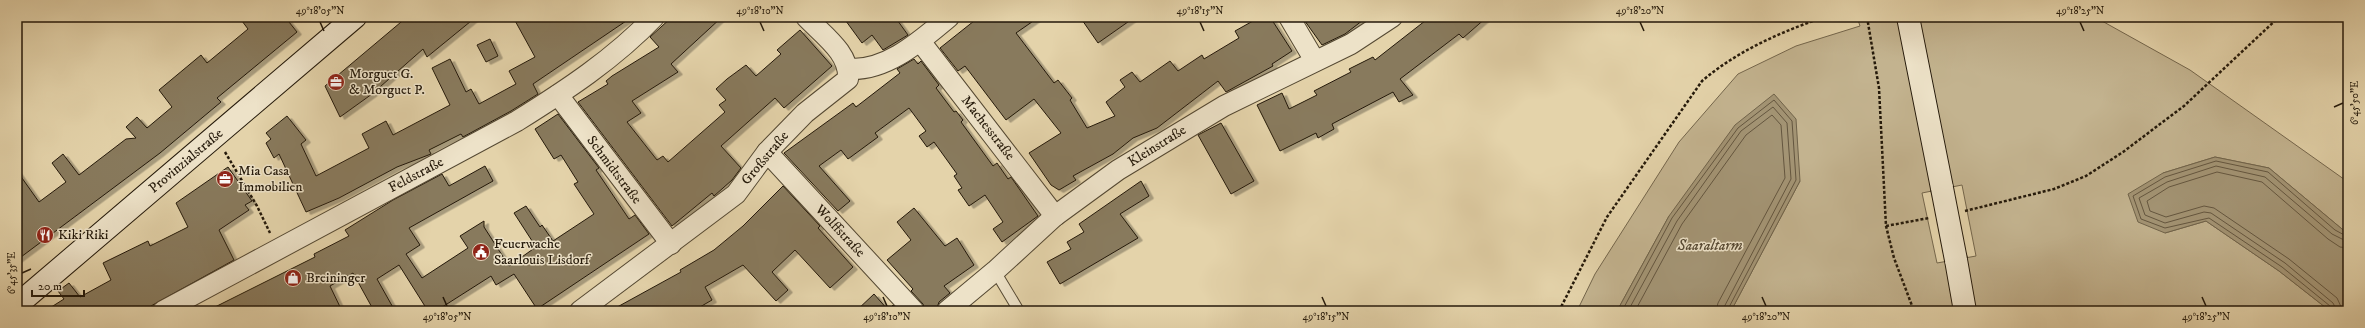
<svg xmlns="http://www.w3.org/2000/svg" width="2365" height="328" font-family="'IM FELL DW Pica',serif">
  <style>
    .green { fill: #c3b38f; stroke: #74664c; fill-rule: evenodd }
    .water { fill: #a39474; stroke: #70634a }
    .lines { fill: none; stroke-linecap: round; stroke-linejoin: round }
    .shore { stroke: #64563f; stroke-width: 1 }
    .building { fill: #887a5d; stroke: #24190a; filter: url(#shadow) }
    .lane-casing { stroke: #544832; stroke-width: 12 }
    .street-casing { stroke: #544832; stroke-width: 22 }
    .secondary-casing { stroke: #24190a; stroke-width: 24 }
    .path { stroke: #24190a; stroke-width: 2.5; stroke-dasharray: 3 2; stroke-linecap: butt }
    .lane { stroke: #ede2c8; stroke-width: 10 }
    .street { stroke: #ede2c8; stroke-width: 20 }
    .secondary { stroke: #ede2c8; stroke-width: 22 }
    .secondary-bridge-casing { stroke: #24190a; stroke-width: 24; stroke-linecap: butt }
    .secondary-bridge { stroke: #ede2c8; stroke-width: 22 }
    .ticks { fill: none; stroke: #24190a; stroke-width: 1.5 }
    .labels { text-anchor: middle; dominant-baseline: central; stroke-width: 3; stroke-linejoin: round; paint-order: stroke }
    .poi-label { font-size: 14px; fill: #24190a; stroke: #ede2c8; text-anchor: start }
    .street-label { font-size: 14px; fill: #24190a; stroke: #ede2c8 }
    .water-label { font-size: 15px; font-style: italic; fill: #574a34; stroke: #ede2c8 }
    .neatline { fill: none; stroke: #24190a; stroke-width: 1.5 }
    .ticks-label { font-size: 10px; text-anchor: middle; fill: #24190a }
  </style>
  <defs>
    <filter id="shadow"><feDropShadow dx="4.5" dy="2.5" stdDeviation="0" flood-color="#0004"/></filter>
  </defs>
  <rect width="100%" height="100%" fill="#e4d3aa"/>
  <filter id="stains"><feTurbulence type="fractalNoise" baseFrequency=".005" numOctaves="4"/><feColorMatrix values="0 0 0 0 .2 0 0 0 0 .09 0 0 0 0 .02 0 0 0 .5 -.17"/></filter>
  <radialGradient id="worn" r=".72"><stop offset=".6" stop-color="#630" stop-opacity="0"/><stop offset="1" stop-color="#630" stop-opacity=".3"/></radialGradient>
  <!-- green -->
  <path class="green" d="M 1857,17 L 2090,17 L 2102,21 L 2190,70 L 2348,182 L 2348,234 L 2269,168 L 2215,157 L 2163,173 L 2165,233 L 2206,221 L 2279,271 L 2330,311 L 1731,311 L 1800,181 L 1669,216 L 1617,311 L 1577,311 L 1595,274 L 1679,142 L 1738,74 L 1796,46 L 1860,26 ZM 1962,185 L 1976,256 L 1937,263 L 1922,193 Z"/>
  <!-- water -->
  <g class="water">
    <path d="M 1774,94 L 1796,119 L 1800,181 L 1731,311 L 1617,311 L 1669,216 L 1735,125 Z"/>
    <path d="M 2215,157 L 2269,168 L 2348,234 L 2348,311 L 2330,311 L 2279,271 L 2206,221 L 2165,233 L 2138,222 L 2128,194 L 2163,173 Z"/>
  </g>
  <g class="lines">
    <!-- shore -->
    <g class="shore">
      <path d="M 1622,311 L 1672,218 L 1738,128 L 1774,100 L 1792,121 L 1796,180 L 1727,311"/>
      <path d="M 1628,311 L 1677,221 L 1741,131 L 1773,107 L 1787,123 L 1791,179 L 1722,311"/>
      <path d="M 1635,311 L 1682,224 L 1746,135 L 1772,115 L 1781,125 L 1785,178 L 1718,303 L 1716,311"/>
      <path d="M 2332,311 L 2330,306 L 2282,267 L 2209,218 L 2165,228 L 2141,219 L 2133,196 L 2165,177 L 2216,161 L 2268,172 L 2335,230 L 2348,237"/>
      <path d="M 2337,311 L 2333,303 L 2285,263 L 2211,213 L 2204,212 L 2165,223 L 2145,215 L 2139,198 L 2167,182 L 2216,166 L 2265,177 L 2332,234 L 2348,242"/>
      <path d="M 2343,311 L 2337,298 L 2289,259 L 2214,208 L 2204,206 L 2166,217 L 2150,211 L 2147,201 L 2169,187 L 2217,172 L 2262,182 L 2328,239 L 2340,247 L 2348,248"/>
    </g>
  </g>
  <!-- building -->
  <g class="building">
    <path d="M 239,17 L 285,17 L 297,32 L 217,98 L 221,102 L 160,153 L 17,260 L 17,171 L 39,202 L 66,182 L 52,163 L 63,154 L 79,175 L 126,139 L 136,138 L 126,127 L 137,117 L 147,128 L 172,107 L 159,90 L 201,55 L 207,63 L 248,29 Z"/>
    <path d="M 407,17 L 476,17 L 427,57 L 423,49 L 372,94 L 340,117 L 325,86 Z"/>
    <path d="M 513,17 L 632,17 L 533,84 L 538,94 L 511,111 L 463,137 L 461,134 L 429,150 L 431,154 L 397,167 L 339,198 L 306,212 L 279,154 L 274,158 L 266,143 L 271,139 L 266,133 L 287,116 L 306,140 L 301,144 L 316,176 L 369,148 L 362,134 L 386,121 L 393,135 L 450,105 L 432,68 L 450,59 L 466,92 L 471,89 L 479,104 L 516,84 L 509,71 L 535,57 Z"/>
    <path d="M 672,17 L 722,17 L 671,64 L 678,72 L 632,101 L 641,113 L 627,122 L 657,160 L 663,156 L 668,162 L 725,112 L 719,105 L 726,100 L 716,89 L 727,79 L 746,65 L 756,76 L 781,54 L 777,50 L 800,30 L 832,66 L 784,108 L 775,98 L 721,146 L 741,168 L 732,180 L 714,196 L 712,193 L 672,226 L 578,102 L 608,84 L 606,81 L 612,76 L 659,47 L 650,37 Z"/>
    <path d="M 843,17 L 895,17 L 908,35 L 883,50 L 872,35 L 862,43 Z"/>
    <path d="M 979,17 L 1039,17 L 1016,33 L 1054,83 L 1058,80 L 1072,98 L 1070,100 L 1087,128 L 1115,116 L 1106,102 L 1125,87 L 1120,80 L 1132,72 L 1140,82 L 1170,61 L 1178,71 L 1202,55 L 1204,59 L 1239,38 L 1235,31 L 1260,17 L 1270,17 L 1292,51 L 1272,64 L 1273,66 L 1226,92 L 1218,81 L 1157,128 L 1133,138 L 1113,154 L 1073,176 L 1076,180 L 1059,190 L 1051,185 L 1029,153 L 1061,133 L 1034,99 L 1006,120 L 965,66 L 958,71 L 940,48 Z"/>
    <path d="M 1080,17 L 1135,17 L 1098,43 Z"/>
    <path d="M 1302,17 L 1367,17 L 1345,34 L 1322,45 Z"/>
    <path d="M 1430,17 L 1487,17 L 1463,38 L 1459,34 L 1400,79 L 1413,95 L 1399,102 L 1393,92 L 1332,124 L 1334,129 L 1318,138 L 1316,133 L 1280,151 L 1257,105 L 1282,93 L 1289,109 L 1317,95 L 1314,91 L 1351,72 L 1349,69 L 1373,57 L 1375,60 Z"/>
    <path d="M 490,39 L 498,56 L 486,62 L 477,45 Z"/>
    <path d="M 914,59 L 918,64 L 921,61 L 939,85 L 936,88 L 954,112 L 956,111 L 963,120 L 961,122 L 993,166 L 997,163 L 1008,179 L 1011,177 L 1038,216 L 1002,242 L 993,229 L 1003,222 L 985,195 L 969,206 L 958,190 L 962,188 L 954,176 L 957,174 L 934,142 L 927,147 L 919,136 L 926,131 L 909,108 L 875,133 L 878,137 L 848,159 L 841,150 L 819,166 L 850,201 L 838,211 L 784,153 L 853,103 L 856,107 L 900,73 L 897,69 Z"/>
    <path d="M 558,114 L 599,168 L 596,170 L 629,219 L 635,215 L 649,234 L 537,309 L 514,274 L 496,285 L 491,276 L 436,311 L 428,311 L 399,265 L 377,279 L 395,311 L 374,311 L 353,273 L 330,286 L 342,311 L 207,311 L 315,257 L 314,254 L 349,236 L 345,230 L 393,200 L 442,174 L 449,186 L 485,166 L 493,181 L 409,228 L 420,245 L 406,254 L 422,278 L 468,248 L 460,236 L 484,221 L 484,227 L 509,266 L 536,247 L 514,213 L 526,206 L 540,227 L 542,225 L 553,241 L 594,214 L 574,184 L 578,182 L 561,155 L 554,159 L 535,129 Z"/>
    <path d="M 1221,123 L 1254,181 L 1231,194 L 1198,135 Z"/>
    <path d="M 228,167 L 252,201 L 245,205 L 249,210 L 219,230 L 234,260 L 142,311 L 45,311 L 64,299 L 58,291 L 69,283 L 80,297 L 111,280 L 103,263 L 148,241 L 150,246 L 188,227 L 176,203 Z"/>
    <path d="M 1141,181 L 1149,196 L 1120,214 L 1138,238 L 1060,284 L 1047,262 L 1071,249 L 1067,242 L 1084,232 L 1079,224 Z"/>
    <path d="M 783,186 L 820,226 L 818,228 L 853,267 L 830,288 L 795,250 L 772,272 L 788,290 L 776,301 L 743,265 L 705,287 L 712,300 L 693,311 L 610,311 L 681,272 L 680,270 L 714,250 L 743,226 Z"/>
    <path d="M 914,208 L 945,246 L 957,238 L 974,265 L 944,286 L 950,293 L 939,302 L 936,311 L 925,311 L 923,304 L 911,291 L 913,289 L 887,260 L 911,240 L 897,222 Z"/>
    <path d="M 874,294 L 888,310 L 893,305 L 898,311 L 856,311 Z"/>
  </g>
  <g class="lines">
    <!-- lane casing -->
    <g class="lane-casing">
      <path id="lane" d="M 995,271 L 1019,311"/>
    </g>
    <!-- street casing -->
    <g class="street-casing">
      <g id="street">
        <path d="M 1289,17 L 1315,61"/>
        <path d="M 920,41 L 1055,216"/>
        <path d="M 849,69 C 888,71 921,40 949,17"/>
        <path d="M 558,95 L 671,244"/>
        <path d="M 767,152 L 914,311"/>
        <path d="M 163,311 L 517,121 C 565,91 614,59 654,17"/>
        <path d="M 580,311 L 736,194 L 767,152 L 805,113 L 848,79 C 850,53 823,35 806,17"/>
        <path d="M 947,311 L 995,271 L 1055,216 L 1118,170 L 1224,106 L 1351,44 L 1392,17"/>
      </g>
    </g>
    <!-- secondary casing -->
    <g class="secondary-casing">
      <g id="secondary">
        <path d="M 1908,17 L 1942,188"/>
        <path d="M 1956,260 L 1965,311"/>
        <path d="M 17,305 L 355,17"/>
      </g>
    </g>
    <!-- path -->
    <g class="path">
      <path d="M 1867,17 L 1879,88 L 1886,226 L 1894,258 L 1914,311"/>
      <path d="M 225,152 L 257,206 L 270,233"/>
      <path d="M 1965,211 L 2054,189 L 2086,176 L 2123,152 L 2184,106 L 2279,17"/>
      <path d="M 1886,226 L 1929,218"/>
      <path d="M 1559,311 L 1607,217 L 1702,81 C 1737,51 1781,32 1824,17"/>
    </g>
    <!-- lane -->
    <use href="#lane" class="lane"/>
    <!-- street -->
    <use href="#street" class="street"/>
    <!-- secondary -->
    <use href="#secondary" class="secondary"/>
    <!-- secondary-bridge casing -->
    <g class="secondary-bridge-casing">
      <path id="secondary-bridge" d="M 1942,188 L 1956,260"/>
    </g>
    <!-- secondary-bridge -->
    <use href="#secondary-bridge" class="secondary-bridge"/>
  </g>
  <!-- ticks -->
  <path class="ticks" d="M 320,22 L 324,31M 760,22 L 764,31M 1200,22 L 1204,31M 1640,22 L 1644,31M 2080,22 L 2084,31M 2334,107 L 2343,103M 22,273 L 31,269M 443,297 L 447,306M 883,297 L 887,306M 1322,297 L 1326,306M 1762,297 L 1766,306M 2202,297 L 2206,306"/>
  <!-- icons -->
  <defs>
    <g id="office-disc" transform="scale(0.9)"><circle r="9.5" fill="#8f2418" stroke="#ede2c8"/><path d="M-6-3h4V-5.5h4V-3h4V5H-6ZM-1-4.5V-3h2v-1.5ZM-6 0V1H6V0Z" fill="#fff"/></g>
    <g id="restaurant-disc" transform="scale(0.9)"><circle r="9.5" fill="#8f2418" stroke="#ede2c8"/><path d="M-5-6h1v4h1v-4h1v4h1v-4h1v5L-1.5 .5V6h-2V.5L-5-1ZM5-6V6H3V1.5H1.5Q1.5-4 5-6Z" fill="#fff"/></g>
    <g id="civic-disc" transform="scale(0.9)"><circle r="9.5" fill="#8f2418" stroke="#ede2c8"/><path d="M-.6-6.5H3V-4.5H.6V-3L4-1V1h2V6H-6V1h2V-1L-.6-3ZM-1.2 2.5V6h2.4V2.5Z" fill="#fff"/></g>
    <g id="shop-disc" transform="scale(0.9)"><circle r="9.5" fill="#8f2418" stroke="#ede2c8"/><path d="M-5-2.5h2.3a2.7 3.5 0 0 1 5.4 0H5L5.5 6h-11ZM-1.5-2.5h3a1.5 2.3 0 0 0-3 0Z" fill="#fff"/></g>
  </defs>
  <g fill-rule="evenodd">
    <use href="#office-disc" x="336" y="82"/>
    <use href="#office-disc" x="225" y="179"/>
    <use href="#restaurant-disc" x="45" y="235"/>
    <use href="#civic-disc" x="481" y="252"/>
    <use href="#shop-disc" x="293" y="278"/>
  </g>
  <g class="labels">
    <!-- poi labels -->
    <g class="poi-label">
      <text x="349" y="74">Morguet G.<tspan x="349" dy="16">&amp; Morguet P.</tspan></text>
      <text x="238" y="171">Mia Casa<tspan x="238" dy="16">Immobilien</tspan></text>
      <text x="58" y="235">Kiki Riki</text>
      <text x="494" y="244">Feuerwache<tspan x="494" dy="16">Saarlouis Lisdorf</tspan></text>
      <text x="306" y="278">Breininger</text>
    </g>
    <!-- street labels -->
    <g class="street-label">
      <text transform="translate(988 128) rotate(52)">Machesstraße</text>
      <text transform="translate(1157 146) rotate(-32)">Kleinstraße</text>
      <text transform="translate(765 158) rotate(-50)">Großstraße</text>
      <text transform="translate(186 161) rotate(-40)">Provinzialstraße</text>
      <text transform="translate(614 170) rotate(53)">Schmidtstraße</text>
      <text transform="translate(416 175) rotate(-28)">Feldstraße</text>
      <text transform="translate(840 231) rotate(47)">Wolffstraße</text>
    </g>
    <!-- water labels -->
    <g class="water-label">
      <text x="1710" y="245">Saaraltarm</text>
    </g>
  </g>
  <!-- margin -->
  <rect width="2365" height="328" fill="none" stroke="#e4d3aa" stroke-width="44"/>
  <!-- scale -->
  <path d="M32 290v6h52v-6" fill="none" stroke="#24190a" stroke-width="2"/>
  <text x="38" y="290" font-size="12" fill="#24190a" stroke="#ede2c8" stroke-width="3" paint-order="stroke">20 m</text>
  <rect x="22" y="22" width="2321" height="284" class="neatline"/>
  <g class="ticks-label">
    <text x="320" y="14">49°18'05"N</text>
    <text x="760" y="14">49°18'10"N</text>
    <text x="1200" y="14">49°18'15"N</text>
    <text x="1640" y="14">49°18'20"N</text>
    <text x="2080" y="14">49°18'25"N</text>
    <text transform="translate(2354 103) rotate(-90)" y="4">6°45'50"E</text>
    <text transform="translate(11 273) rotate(-90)" y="4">6°45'35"E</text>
    <text x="447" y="320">49°18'05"N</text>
    <text x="887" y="320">49°18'10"N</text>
    <text x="1326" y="320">49°18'15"N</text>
    <text x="1766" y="320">49°18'20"N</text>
    <text x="2206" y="320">49°18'25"N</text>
  </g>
  <rect width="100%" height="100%" filter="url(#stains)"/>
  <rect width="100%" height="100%" fill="url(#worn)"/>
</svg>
